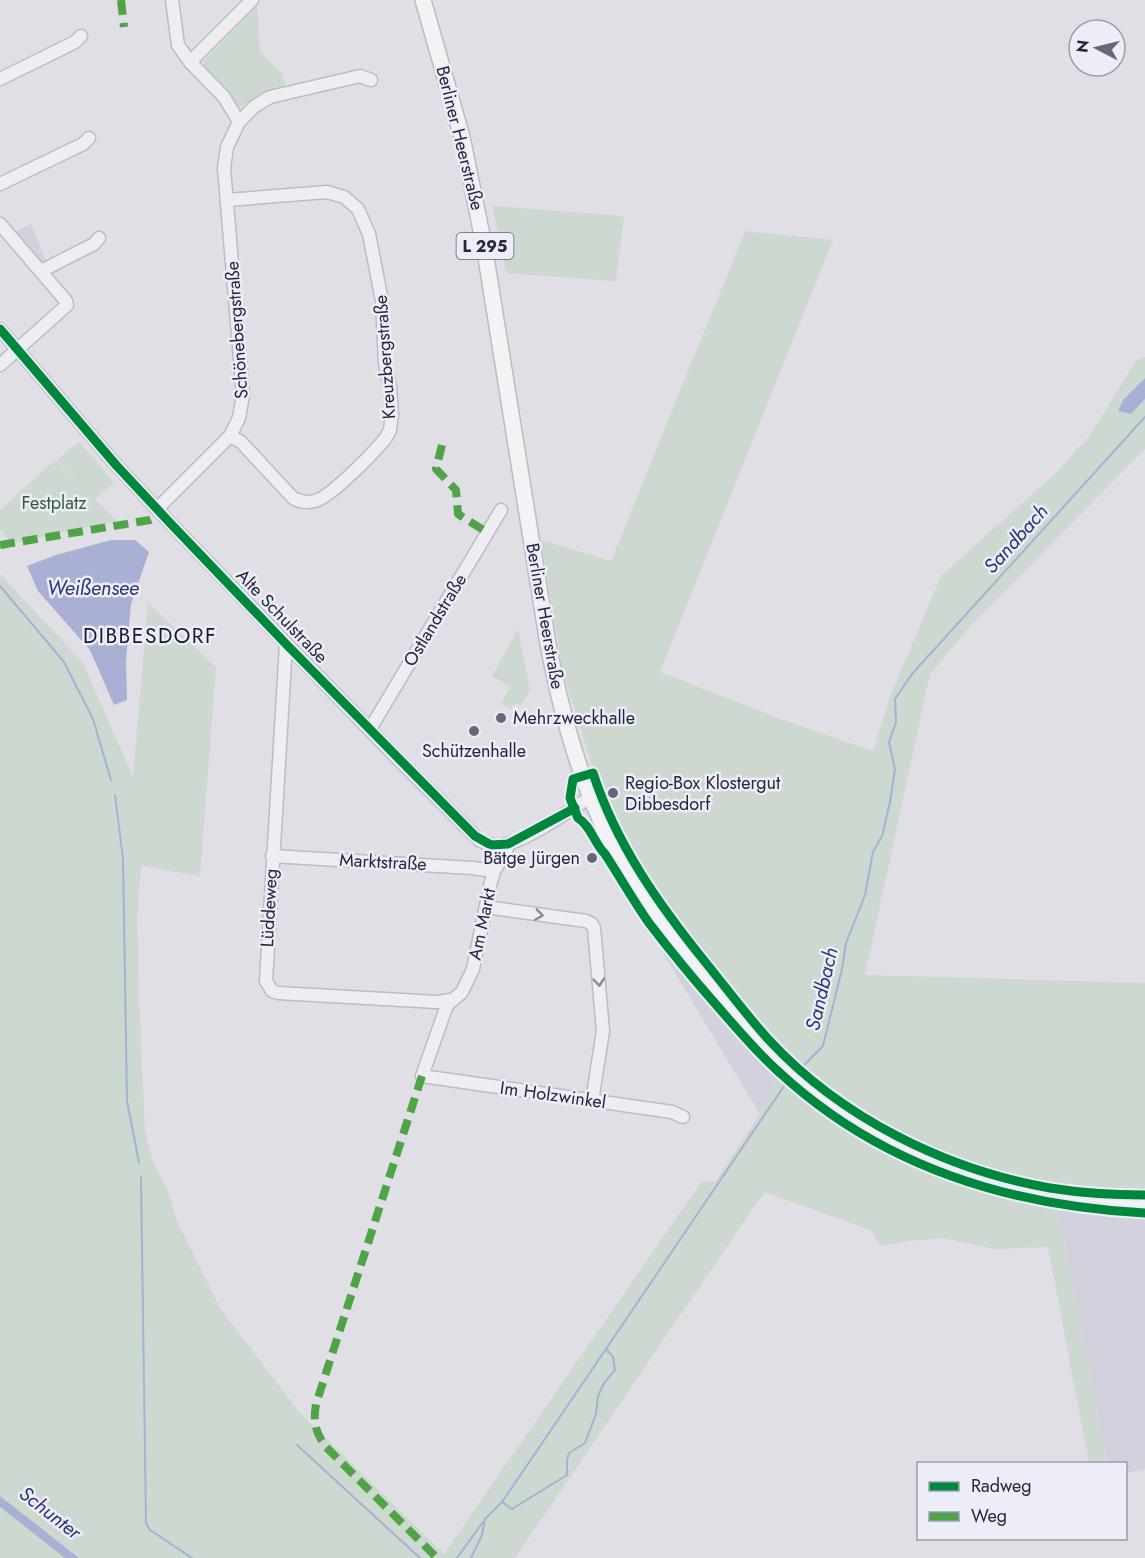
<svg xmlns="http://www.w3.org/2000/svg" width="1145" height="1558" font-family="Jost,sans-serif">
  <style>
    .built { fill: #d2d2de }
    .green { fill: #ccd8d0 }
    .water { fill: #aab0d4 }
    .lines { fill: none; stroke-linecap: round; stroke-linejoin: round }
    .stream { stroke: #aab0d4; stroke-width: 2 }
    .minor-casing { stroke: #bcbcc3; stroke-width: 15 }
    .major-casing { stroke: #bbbbc3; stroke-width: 18 }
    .minor { stroke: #eeeef2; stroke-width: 12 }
    .major { stroke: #f3f3f5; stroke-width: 15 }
    .quiet { stroke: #50a346; stroke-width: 8; stroke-dasharray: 15 8; stroke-linecap: butt }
    .cycleway-casing { stroke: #ecedf6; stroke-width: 13 }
    .cycleway { stroke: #00873e; stroke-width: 9 }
    .oneway { stroke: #8a8a99 }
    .poi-dot { fill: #66677a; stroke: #ecedf6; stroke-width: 2 }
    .labels { text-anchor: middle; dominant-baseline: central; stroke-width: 5; stroke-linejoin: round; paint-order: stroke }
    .shield { fill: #ecedf6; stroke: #616277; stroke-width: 1.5 }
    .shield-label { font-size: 16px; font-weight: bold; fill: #252640 }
    .street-label { font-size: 18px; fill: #252640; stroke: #ecedf6 }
    .park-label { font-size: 18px; fill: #315d36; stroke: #ecedf6 }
    .poi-label { font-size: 18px; fill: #252640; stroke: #ecedf6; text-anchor: start }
    .water-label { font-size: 20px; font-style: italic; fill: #2b3477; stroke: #ecedf6 }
    .quarter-label { font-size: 21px; letter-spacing: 1.5px; fill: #171730; stroke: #ecedf6 }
  </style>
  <rect width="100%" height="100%" fill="#dfdfe5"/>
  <!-- built -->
  <g class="built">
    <path d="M 31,224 L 47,263 L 42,266 L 14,232 Z"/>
    <path d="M 656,941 L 749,1051 L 778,1077 L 760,1114 Z"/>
    <path d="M 1058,1209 L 1145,1218 L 1145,1469 L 1126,1473 L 1126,1464 L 1107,1463 Z"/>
  </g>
  <!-- green -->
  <g class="green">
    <path d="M 257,6 L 260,52 L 283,74 L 285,85 L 258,95 L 243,106 L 238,107 L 219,82 L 206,70 L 203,61 Z"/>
    <path d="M 493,206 L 624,216 L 616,281 L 506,273 Z"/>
    <path d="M 745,231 L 833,240 L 660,672 L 786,721 L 873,751 L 892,692 L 941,576 L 1057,472 L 1090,435 L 1136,361 L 1145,357 L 1145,378 L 1123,400 L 1118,411 L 1131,414 L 1145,399 L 1145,449 L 973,623 L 930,674 L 865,975 L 1145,983 L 1145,1193 C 1096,1191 1048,1188 1001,1174 C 972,1166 944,1153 917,1140 C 890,1128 861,1115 837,1096 C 796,1063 759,1024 725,984 C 697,950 669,915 646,878 C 626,844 616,805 594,772 L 562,669 L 541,540 L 611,561 Z"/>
    <path d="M 79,442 L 114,482 L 95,499 L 117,521 L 11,543 L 0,529 L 0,510 L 55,460 L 83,487 L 57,460 Z"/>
    <path d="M 0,574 L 83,663 L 133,777 L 148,603 L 216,667 L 200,876 L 141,866 L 137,919 L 141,1049 L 145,1130 L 152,1160 L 167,1189 L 177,1221 L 221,1310 L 301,1414 L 444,1554 L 702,1181 L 715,1182 L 760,1114 L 778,1077 L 794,1091 L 863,1143 L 915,1168 L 996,1196 L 1058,1209 L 1107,1463 L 1089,1463 L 1048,1247 L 995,1249 L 942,1238 L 909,1241 L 881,1246 L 871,1230 L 764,1192 L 515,1558 L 79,1558 L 0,1496 Z"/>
    <path d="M 518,629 L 530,690 L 521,706 L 515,703 L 511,709 L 501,703 L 510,687 L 492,676 Z"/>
    <path d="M 0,1507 L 64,1557 L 65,1558 L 0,1558 Z"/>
  </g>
  <!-- water -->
  <g class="water">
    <path d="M 1145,378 L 1145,399 L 1131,414 L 1118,411 L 1123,400 Z"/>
    <path d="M 111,540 L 135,540 L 149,552 L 131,604 L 126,661 L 127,700 L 114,705 L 90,650 L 38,591 L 27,566 L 56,555 Z"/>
    <path d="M 0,1496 L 79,1558 L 65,1558 L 0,1507 Z"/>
  </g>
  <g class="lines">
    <!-- stream -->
    <g class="stream">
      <path d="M 0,586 L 64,662 L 93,719 L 111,780"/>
      <path d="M 115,795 L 123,859 L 127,1101 L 139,1163"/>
      <path d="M 799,1070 L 823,1046 L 842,969 L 846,943 L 865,895 L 873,852 L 882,836 L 890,802 L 895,769 L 889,742 L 896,722 L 895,699 L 912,674 L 1145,417"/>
      <path d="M 141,1177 L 146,1523 L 150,1530 L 192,1558"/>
      <path d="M 297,1445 L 420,1558"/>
      <path d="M 502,1502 L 606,1349"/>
      <path d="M 457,1558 L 483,1522"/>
      <path d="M 471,1558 L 482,1535 L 485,1519 L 502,1502 L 512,1509 L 567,1475 L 567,1460 L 569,1453 L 585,1443 L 596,1414 L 598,1396 L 604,1383 L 615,1370 L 613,1357 L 606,1349 L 784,1086 L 791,1078"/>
    </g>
    <!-- minor casing -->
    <g class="minor-casing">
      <g id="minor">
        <path d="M 190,62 L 252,0"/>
        <path d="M 0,79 L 75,42 L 81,36"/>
        <path d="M 239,122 L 255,106 L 270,97 L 360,76 L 371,80"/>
        <path d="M 0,184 L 83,144 L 89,138"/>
        <path d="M 227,200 L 327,192 L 344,197 L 358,209 L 369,234 L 382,301 L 385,364 L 390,386 L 392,414 L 390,430 L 385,439 C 373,453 331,497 315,501 C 307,503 300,502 293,498 L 241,442 L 230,436"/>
        <path d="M 0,224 L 66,301 L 67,305 L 0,365"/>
        <path d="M 41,271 L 94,244 L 99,238"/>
        <path d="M 0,329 L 116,465 L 172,525 L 397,758 L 479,840 C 486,844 494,846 502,845 C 522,843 572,810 590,797"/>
        <path d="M 157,509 L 230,436 L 239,418 L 243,395 L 224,168 L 227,147 L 239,122 L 224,97 L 190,62 L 178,45 L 172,0"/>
        <path d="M 286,644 L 266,981 L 272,991 L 278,993 L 437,1002 L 451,1000"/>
        <path d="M 370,729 L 501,510"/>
        <path d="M 508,844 L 506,852 L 494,871 L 490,886 L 473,969 L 462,992 L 447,1005 L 422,1076 L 672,1112 L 683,1117"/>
        <path d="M 272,856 L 472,868 L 494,871"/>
        <path d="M 486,907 L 586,921 L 592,924 L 594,928 L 603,1031 L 592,1101"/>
      </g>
    </g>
    <!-- major casing -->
    <g class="major-casing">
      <path id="major" d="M 423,0 L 462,137 L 484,245 L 548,644 C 564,728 588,809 633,882 C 649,909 670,933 689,959 C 780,1081 896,1171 1050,1196 C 1082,1201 1113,1203 1145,1204"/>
    </g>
    <!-- minor -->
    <use href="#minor" class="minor"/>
    <!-- major -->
    <use href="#major" class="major"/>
    <!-- quiet -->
    <g class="quiet">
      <path d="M 121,0 L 124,27"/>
      <path d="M 442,445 L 436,469 L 456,490 L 458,514 L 488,533"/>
      <path d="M 0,545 L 150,520 L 154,518 L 157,509"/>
      <path d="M 422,1076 L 316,1404 C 313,1422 315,1432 326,1447 L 437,1558"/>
    </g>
    <!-- cycleway casing -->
    <g class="cycleway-casing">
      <g id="cycleway">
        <path d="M 0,329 L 116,465 L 172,525 L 286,644 L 475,836 L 491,845 L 508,844 L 575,808"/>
        <path d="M 1145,1195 C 1113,1195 1081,1193 1050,1188 C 947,1170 841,1118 769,1040 C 747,1016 727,989 706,963 C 659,905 616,844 593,773 L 573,779 L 570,798 L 578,818 C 591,826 594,843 605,854 C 620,877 633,900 649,923 C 669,949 690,975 712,1000 C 734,1025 755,1051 780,1073 C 882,1167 1009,1206 1145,1213"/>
      </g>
    </g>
    <!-- cycleway -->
    <use href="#cycleway" class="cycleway"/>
  </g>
  <!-- one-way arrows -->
  <defs><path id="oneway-chevron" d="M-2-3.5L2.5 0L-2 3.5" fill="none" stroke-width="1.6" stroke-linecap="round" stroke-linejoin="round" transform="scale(1.5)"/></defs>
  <g class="oneway">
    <use href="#oneway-chevron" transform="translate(539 915) rotate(8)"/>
    <use href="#oneway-chevron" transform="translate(599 982) rotate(85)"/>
  </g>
  <!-- markers -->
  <g class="poi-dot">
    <circle cx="501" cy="718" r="6"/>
    <circle cx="474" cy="731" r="6"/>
    <circle cx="613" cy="793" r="6"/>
    <circle cx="592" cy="858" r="6"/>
  </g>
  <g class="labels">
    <!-- shield labels -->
    <rect class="shield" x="456.5" y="233" width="57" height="26" rx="4.5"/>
    <g class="shield-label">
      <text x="485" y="246">L 295</text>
    </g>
    <!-- street labels -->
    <g class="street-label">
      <text transform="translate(460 138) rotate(76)">Berliner Heerstraße</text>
      <text transform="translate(237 330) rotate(-94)">Schönebergstraße</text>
      <text transform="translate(385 357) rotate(-94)">Kreuzbergstraße</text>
      <text transform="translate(282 616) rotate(46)">Alte Schulstraße</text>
      <text transform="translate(545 616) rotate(80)">Berliner Heerstraße</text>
      <text transform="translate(435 620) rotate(-59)">Ostlandstraße</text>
      <text transform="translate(383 862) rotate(3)">Marktstraße</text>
      <text transform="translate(269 908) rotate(-87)">Lüddeweg</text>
      <text transform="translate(482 924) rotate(-78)">Am Markt</text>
      <text transform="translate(553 1095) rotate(8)">Im Holzwinkel</text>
    </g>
    <!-- park labels -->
    <g class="park-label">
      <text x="54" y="503">Festplatz</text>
    </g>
    <!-- poi labels -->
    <g class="poi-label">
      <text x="513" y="718">Mehrzweckhalle</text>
      <text x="474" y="751" text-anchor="middle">Schützenhalle</text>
      <text x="625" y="783">Regio-Box Klostergut<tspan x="625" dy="21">Dibbesdorf</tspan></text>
      <text x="580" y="858" text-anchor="end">Bätge Jürgen</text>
    </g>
    <!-- water labels -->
    <g class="water-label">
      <text transform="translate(1016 539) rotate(-48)">Sandbach</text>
      <text x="93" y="588">Weißensee</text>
      <text transform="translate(822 989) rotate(-77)">Sandbach</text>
      <text transform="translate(50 1513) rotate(38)">Schunter</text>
    </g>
    <!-- quarter labels -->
    <g class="quarter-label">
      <text x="150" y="636">DIBBESDORF</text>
    </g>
  </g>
  <!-- legend -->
  <rect x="917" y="1462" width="210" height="78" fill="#ecedf6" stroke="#9c9dad" stroke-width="1.5"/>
  <rect x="929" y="1482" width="30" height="9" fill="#00873e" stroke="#9c9dad" stroke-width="1.5"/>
  <text x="971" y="1492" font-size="18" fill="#252640">Radweg</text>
  <rect x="929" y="1512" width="30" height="9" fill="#50a346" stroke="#9c9dad" stroke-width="1.5"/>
  <text x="971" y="1522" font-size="18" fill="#252640">Weg</text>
  <!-- north arrow -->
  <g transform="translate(1097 48) rotate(277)"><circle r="28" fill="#ecedf6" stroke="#9c9dad" stroke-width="1.5"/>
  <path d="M0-4.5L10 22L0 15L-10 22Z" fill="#66677a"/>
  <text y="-9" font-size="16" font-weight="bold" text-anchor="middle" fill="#252640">N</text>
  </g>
</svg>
